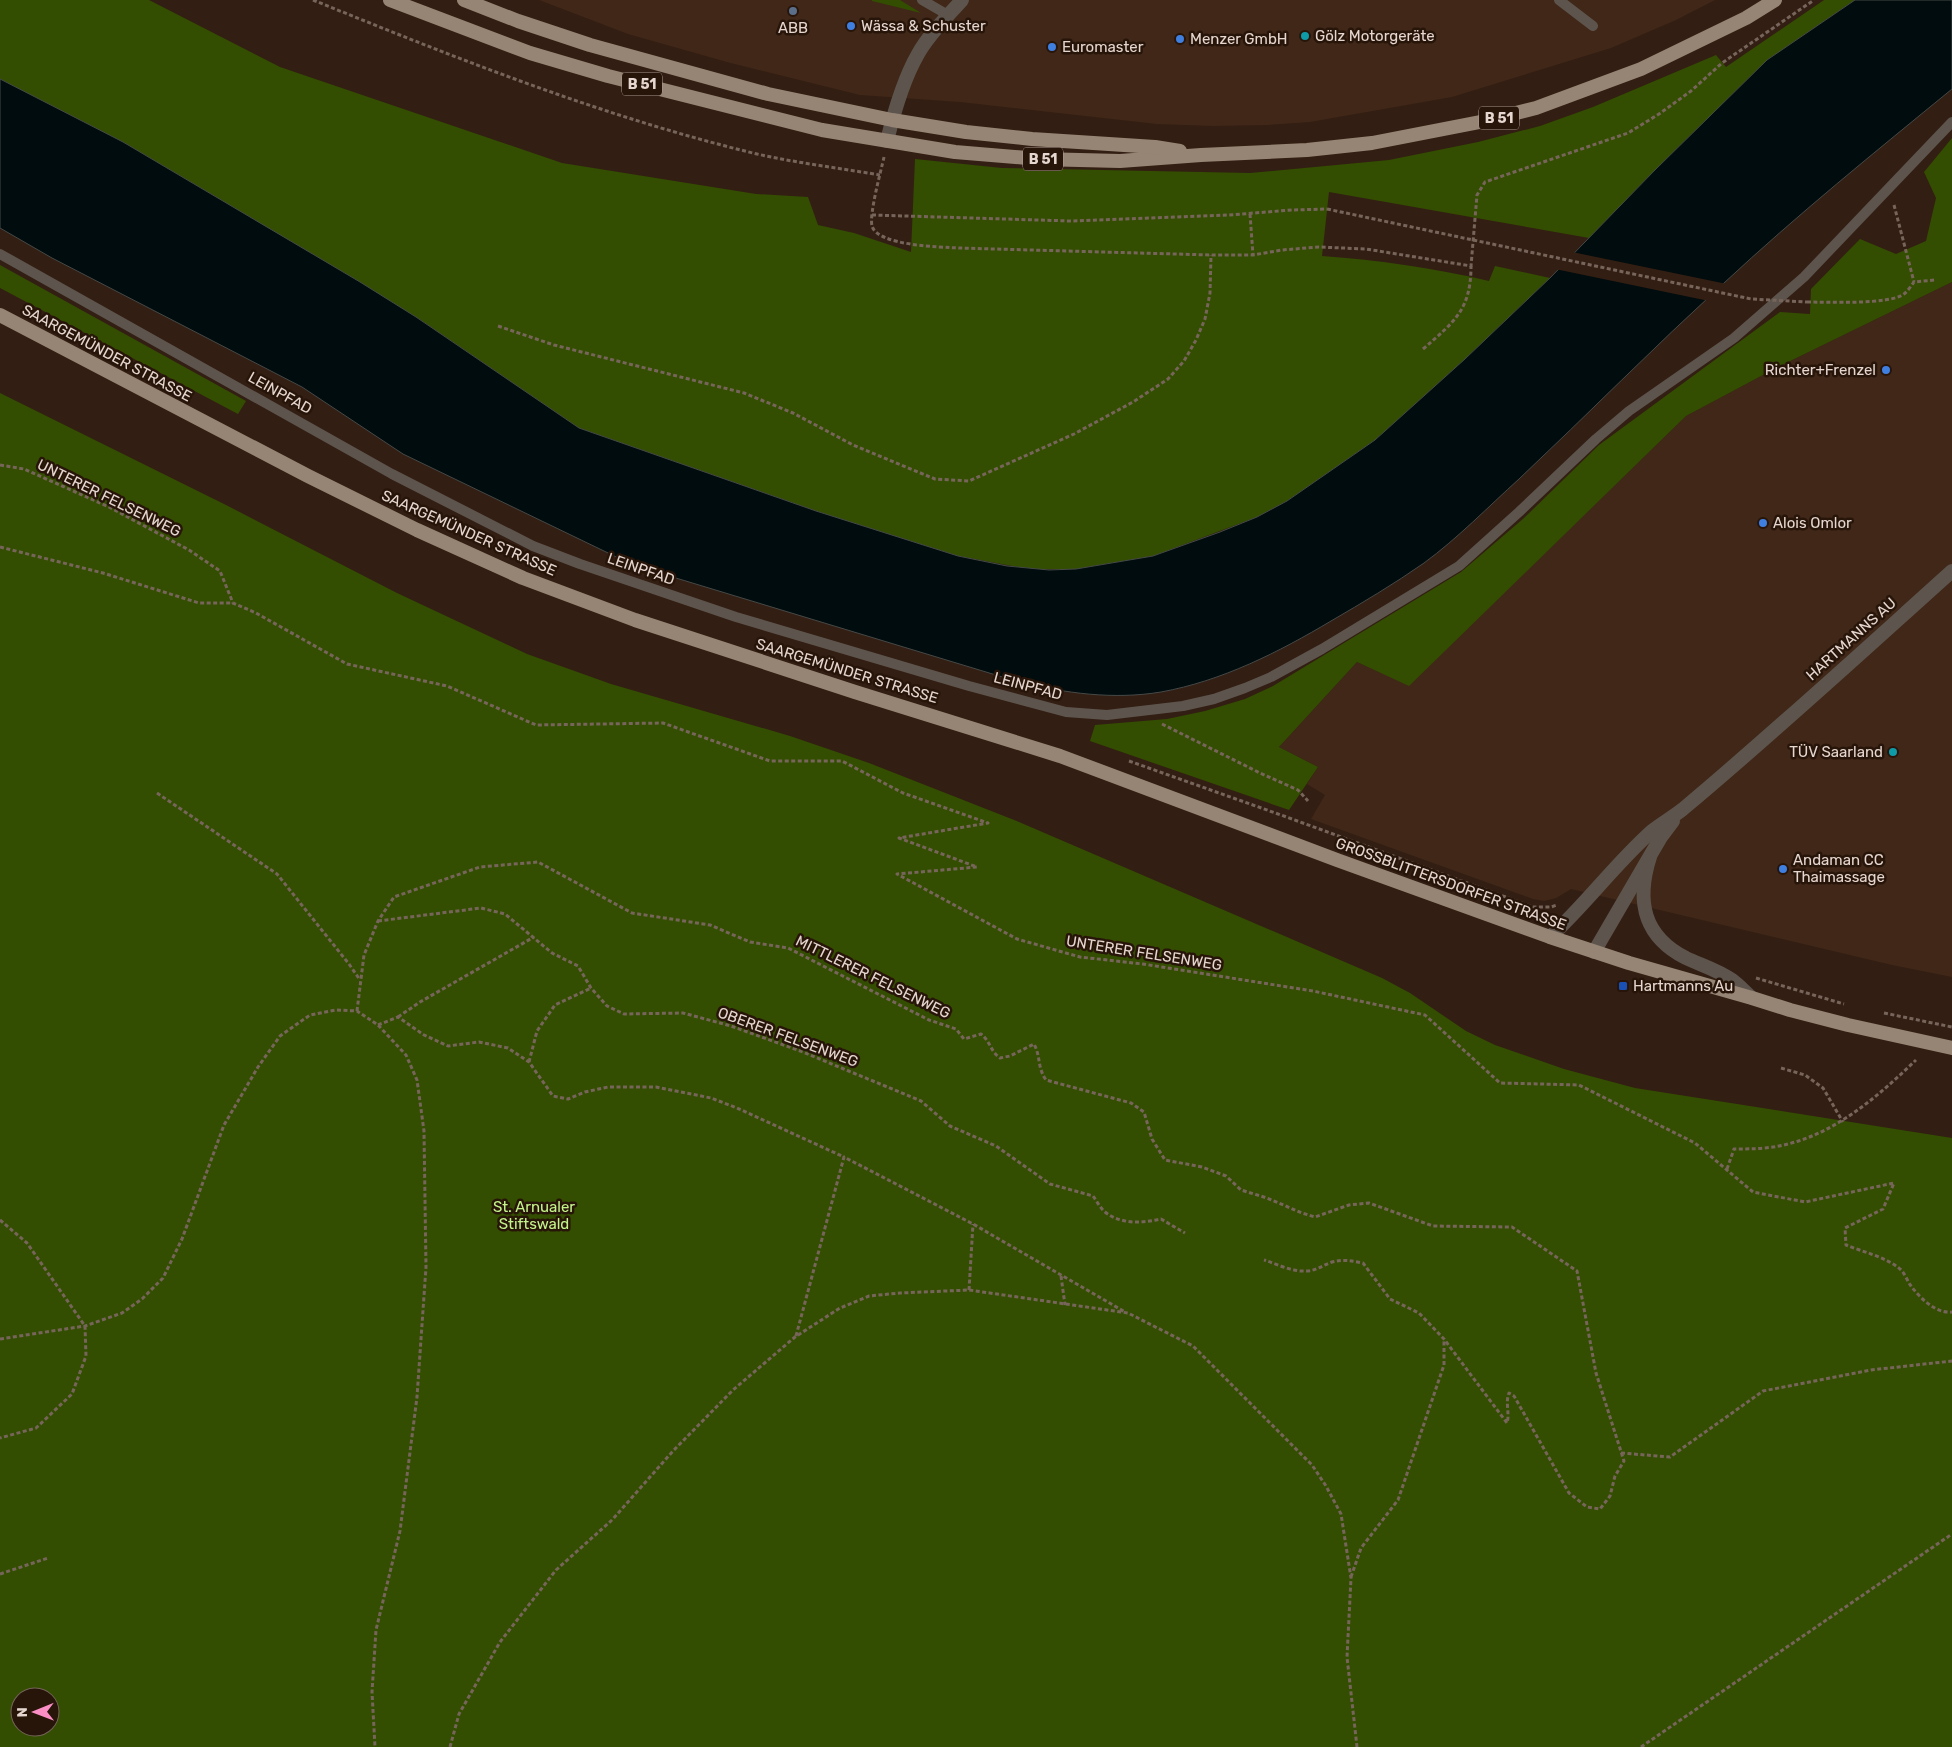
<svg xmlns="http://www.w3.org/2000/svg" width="1952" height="1747" font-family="Rubik,sans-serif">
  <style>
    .built { fill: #402718 }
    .green { fill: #334e01; fill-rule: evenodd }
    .water { fill: #000c0d; stroke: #454947 }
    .pier { fill: #331e13 }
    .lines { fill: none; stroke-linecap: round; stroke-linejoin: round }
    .path { stroke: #77655b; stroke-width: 3; stroke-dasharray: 4 2.5; stroke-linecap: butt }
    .service { stroke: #5d554d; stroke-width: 10 }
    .minor { stroke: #5d554d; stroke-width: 14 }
    .primary { stroke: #968574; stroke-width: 14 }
    .path-bridge { stroke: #77655b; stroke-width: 3; stroke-dasharray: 4 2.5; stroke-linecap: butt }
    .service-dot { fill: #5c6f8a; stroke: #28150a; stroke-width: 2 }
    .shop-dot { fill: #3f7fe0; stroke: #28150a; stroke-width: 2 }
    .culture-dot { fill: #0f9aa8; stroke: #28150a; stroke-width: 2 }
    .transit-dot { fill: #1a4fb4; stroke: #28150a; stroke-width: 2 }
    .labels { text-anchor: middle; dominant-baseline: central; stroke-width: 5; stroke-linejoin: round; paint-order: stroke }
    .shield { fill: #28150a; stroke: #ac9d94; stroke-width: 1 }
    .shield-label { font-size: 14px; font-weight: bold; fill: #e5d7cf }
    .poi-label { font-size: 15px; fill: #e5d7cf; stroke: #28150a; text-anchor: start }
    .street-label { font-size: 15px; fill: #e5d7cf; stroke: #28150a }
    .park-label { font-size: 15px; fill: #c3f489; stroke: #28150a }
  </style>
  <rect width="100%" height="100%" fill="#331e13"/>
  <!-- built -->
  <g class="built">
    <path d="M 539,0 L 1715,0 L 1676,20 L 1611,48 L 1452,97 L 1310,122 L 1268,125 L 1213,126 L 1157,124 L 960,102 L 860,95 L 727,62 L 628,34 Z"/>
    <path d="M 1952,282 L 1952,977 L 1892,965 L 1571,889 L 1556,898 L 1544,901 L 1533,899 L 1311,819 L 1325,795 L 1307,784 L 1318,767 L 1279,747 L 1357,662 L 1409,685 L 1686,416 L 1778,367 Z"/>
  </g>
  <!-- green -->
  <g class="green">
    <path d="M 0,0 L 149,0 L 280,67 L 562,163 L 756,194 L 808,197 L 818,225 L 854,233 L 911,252 L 915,159 L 1002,168 L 1250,173 L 1389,160 L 1478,142 L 1540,126 L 1593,107 L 1716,55 L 1726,67 L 1824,0 L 1855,0 L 1767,60 L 1655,170 L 1589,238 L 1329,192 L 1322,256 C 1379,260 1434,268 1489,281 L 1495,266 L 1550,278 L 1465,359 L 1375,440 L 1287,501 L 1257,517 L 1153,556 L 1076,569 L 1029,569 L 958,556 L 816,511 L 579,428 L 416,317 L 0,79 Z"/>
    <path d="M 872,0 L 900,0 L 921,13 L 872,1 Z"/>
    <path d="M 1952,138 L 1952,282 L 1778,367 L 1686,416 L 1409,686 L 1357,662 L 1279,747 L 1318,767 L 1289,810 L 1090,741 L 1095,725 L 1167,719 L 1205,711 L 1245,699 L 1273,686 L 1461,572 L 1524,518 L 1599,445 L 1780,312 L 1810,314 L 1811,289 L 1860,239 L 1896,254 L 1926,241 L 1936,198 L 1924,172 Z"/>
    <path d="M 0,265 L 246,401 L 238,414 L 0,288 Z"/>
    <path d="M 0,393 L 226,505 L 397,593 L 527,654 L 611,684 L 790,736 L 869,763 L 1019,822 L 1382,978 L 1410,993 L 1466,1031 L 1495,1045 L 1564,1069 L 1635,1088 L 1952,1138 L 1952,1747 L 0,1747 ZM 20,1697 L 50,1697 L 50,1727 L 20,1727 Z"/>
  </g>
  <!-- water -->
  <path class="water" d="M 1855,0 L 1952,0 L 1952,89 C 1875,152 1797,215 1724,283 C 1654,347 1588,414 1519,479 C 1488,507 1458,538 1424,563 C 1394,584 1362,603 1331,621 C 1279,652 1222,681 1161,692 C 1113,700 1065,693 1019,682 L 633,565 L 403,454 L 302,387 L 52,258 L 0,228 L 0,79 L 123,142 L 360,282 L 416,317 L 579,428 L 816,511 L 958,556 L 1007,566 L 1049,570 L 1076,569 L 1153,556 L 1220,532 L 1257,517 L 1287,501 L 1375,440 L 1465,359 L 1550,278 L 1655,170 L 1767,60 Z"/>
  <!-- pier -->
  <path class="pier" d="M 1572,252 L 1727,284 L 1709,301 L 1555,269 Z"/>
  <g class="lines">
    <!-- path -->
    <g class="path">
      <path d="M 313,0 C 458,59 604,117 757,154 C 797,163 839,168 880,175"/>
      <path d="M 884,157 C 881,171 869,214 872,226 C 878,246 941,247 959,248 L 1211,255 L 1253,255 L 1282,250 L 1319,247 L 1366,249 L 1471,266 L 1477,195 L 1485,182 L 1628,133 L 1659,114 L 1691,91 L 1722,63 L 1814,0"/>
      <path d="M 1894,205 L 1914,282"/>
      <path d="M 1250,214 L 1253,255"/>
      <path d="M 872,215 L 1071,221 L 1229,215 L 1292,210 L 1327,209"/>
      <path d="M 1807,302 C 1826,302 1890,305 1904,294 C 1908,291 1911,286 1914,282 L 1935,280"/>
      <path d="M 498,326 L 554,345 L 744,393 L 793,413 L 853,445 L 935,479 L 969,481 L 1074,434 L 1133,402 L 1168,379 L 1184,361 L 1196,340 L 1205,319 L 1210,293 L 1211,255"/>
      <path d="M 1423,349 C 1454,322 1471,310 1471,266"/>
      <path d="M 0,465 L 24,469 L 109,507 L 189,550 L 220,571 L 233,603 L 256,613 L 347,664 L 447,686 L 536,725 L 663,723 L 770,761 L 842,761 L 903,793 L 988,823 L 899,838 L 977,867 L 897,874 L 1017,939 L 1080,957 L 1143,964 L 1313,991 L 1425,1015 L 1500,1083 L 1579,1085 L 1695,1143 L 1753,1192 L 1805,1202 L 1894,1183 L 1883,1209 L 1845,1228 L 1846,1245 C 1863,1252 1886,1257 1900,1269 C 1905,1273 1907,1281 1911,1286 C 1920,1298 1936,1314 1952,1312"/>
      <path d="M 0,547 L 103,573 L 199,603 L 233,603"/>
      <path d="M 1162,724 L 1260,773 L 1298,790 L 1308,801"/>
      <path d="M 1129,761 L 1281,815 L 1533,907 L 1551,907 L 1557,905"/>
      <path d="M 157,793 L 277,874 L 349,964 L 360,980"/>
      <path d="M 378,921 L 481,908 L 505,914 L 552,953 L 578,966 L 591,988 L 607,1006 L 624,1014 L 683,1013 L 731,1026 L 803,1052 L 921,1101 L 950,1126 L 996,1146 L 1050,1184 L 1093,1196 C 1097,1201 1100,1208 1105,1212 C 1122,1225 1142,1223 1161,1219 L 1185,1233"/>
      <path d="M 1756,978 L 1844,1004"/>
      <path d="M 357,1011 L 364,955 L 378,921 L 394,897 L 480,867 L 538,862 L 632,913 L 710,925 L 750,942 L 788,948 L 929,1020 L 956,1029 L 964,1039 L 981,1034 C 991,1042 990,1051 1000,1058 L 1010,1056 L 1034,1044 C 1041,1057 1037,1067 1046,1080 L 1131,1103 L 1144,1112 L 1152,1139 L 1165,1160 L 1202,1167 L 1226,1176 L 1241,1190 L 1267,1198 L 1302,1213 L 1315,1217 L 1349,1205 L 1369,1203 L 1433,1226 L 1512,1227 L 1577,1271 L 1596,1373 L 1624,1461 L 1615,1476 L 1610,1496 L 1600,1509 L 1587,1507 L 1569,1493 L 1514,1396 L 1509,1393 C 1505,1403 1510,1413 1507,1423 L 1444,1339 L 1419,1313 L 1390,1299 L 1363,1263 C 1352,1261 1343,1259 1332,1262 C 1323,1265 1316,1271 1306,1271 C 1292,1272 1277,1264 1264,1260"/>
      <path d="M 1884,1013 L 1952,1027"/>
      <path d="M 398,1017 L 420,1002 L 534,937"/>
      <path d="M 378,1025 L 398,1017 L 424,1035 L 448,1046 L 479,1042 L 508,1048 L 529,1062 L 553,1096 L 568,1099 L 585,1092 L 608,1087 L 656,1087 L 711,1098 L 737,1108 L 844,1157"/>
      <path d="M 529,1062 L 537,1031 L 555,1005 L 591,988"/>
      <path d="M 1781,1068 L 1805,1075 L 1823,1088 L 1843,1122"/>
      <path d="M 1727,1169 L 1734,1149 C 1744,1149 1754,1149 1765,1148 C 1826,1142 1873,1101 1916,1060"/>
      <path d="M 0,1220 L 27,1243 L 85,1326 L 86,1356 L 72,1394 L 36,1428 L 0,1438"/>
      <path d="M 1061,1276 L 1065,1305"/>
      <path d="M 969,1290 L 973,1224"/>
      <path d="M 796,1336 L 844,1157 L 973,1224 L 1125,1312"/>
      <path d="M 0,1339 L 85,1326 L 122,1313 L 142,1299 L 163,1278 L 182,1239 L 224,1125 L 258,1067 L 280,1036 L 310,1015 L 336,1010 L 357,1011 L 378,1025 L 406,1055 L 417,1080 L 424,1131 L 426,1267 L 417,1397 L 400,1531 L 376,1630 L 372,1692 L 375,1747"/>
      <path d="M 1621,1453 L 1670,1457 L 1763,1391 L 1871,1370 L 1952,1361"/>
      <path d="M 0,1574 L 48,1558"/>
      <path d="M 1351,1577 L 1361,1548 L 1398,1500 L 1444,1365 L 1444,1340"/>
      <path d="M 450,1747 L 459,1714 L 500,1642 L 556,1570 L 612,1520 L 673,1451 L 733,1390 L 795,1337 L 840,1308 L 869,1296 L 900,1293 L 969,1290 L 1128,1313 L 1193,1346 L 1312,1465 L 1326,1486 L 1341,1514 L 1351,1578 L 1347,1657 L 1357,1747"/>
      <path d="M 1641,1747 L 1952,1534"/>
    </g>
    <!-- service -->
    <g class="service">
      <path d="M 922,0 L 948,15"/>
      <path d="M 1559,0 L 1593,26"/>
      <path d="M 0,254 L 392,474 L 533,546 L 580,564 L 736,617 L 969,686 L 1066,712 L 1107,715 L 1183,706 L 1214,699 L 1245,688 L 1271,677 L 1322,649 L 1459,566 L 1519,512 L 1596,439 L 1629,411 L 1734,338 L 1804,277 L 1952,122"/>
    </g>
    <!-- minor -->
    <g class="minor">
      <path d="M 887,141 C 894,112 903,80 918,54 C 929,34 947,17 962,0"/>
      <path d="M 1650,857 C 1636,901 1643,936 1686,958 C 1701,965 1718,970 1732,980 C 1739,985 1745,992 1752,998"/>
      <path d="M 1550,937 C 1586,904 1615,864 1652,831 C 1662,823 1673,817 1683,809 C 1775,732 1863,651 1952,571"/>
      <path d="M 1594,952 L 1661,837 L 1673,821"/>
    </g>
    <!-- primary -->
    <g class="primary">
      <path d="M 390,0 L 530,53 L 608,76 L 822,130 L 955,152 L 1039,159 L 1120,161 L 1201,155 L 1307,150 L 1372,143 L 1480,122 L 1536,108 L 1641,69 L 1746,18 L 1775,0"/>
      <path d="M 464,0 L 518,21 L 590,45 L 768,94 L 892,120 L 966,132 L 1032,139 L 1155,147 L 1180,151"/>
      <path d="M 0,315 L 308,476 L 417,530 L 523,578 L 635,620 L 855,692 L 1060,756 L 1337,860 L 1550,937 L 1629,963 L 1752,998 L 1790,1010 L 1848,1025 L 1952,1048"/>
    </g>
    <!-- path-bridge -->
    <path class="path-bridge" d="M 1327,209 L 1751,299 L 1807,302"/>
  </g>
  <!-- markers -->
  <circle class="service-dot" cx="793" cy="11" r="5"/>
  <g class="shop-dot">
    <circle cx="851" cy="26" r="5"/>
    <circle cx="1180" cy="39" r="5"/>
    <circle cx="1052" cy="47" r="5"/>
    <circle cx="1886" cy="370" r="5"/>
    <circle cx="1763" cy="523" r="5"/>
    <circle cx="1783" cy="869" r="5"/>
  </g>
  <g class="culture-dot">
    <circle cx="1305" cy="36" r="5"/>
    <circle cx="1893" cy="752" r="5"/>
  </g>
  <rect class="transit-dot" x="1618" y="981" width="10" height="10" rx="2.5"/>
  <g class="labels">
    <!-- shield labels -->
    <g class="shield">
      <rect x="622" y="72.5" width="40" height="23" rx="4"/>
      <rect x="1479" y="106.5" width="40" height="23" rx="4"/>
      <rect x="1023" y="147.5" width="40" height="23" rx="4"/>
    </g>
    <g class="shield-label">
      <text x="642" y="84">B 51</text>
      <text x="1499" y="118">B 51</text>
      <text x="1043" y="159">B 51</text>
    </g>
    <!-- poi labels -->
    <g class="poi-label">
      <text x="861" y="26">Wässa &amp; Schuster</text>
      <text x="793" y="28" text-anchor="middle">ABB</text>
      <text x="1315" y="36">Gölz Motorgeräte</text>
      <text x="1190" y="39">Menzer GmbH</text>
      <text x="1062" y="47">Euromaster</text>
      <text x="1876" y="370" text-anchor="end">Richter+Frenzel</text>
      <text x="1773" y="523">Alois Omlor</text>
      <text x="1883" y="752" text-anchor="end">TÜV Saarland</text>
      <text x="1793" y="860">Andaman CC<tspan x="1793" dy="17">Thaimassage</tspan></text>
      <text x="1633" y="986">Hartmanns Au</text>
    </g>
    <!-- street labels -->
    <g class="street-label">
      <text transform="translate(107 353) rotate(28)">SAARGEMÜNDER STRASSE</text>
      <text transform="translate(280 393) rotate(29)">LEINPFAD</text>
      <text transform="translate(109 498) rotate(26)">UNTERER FELSENWEG</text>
      <text transform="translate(469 533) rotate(24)">SAARGEMÜNDER STRASSE</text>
      <text transform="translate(641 569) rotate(19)">LEINPFAD</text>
      <text transform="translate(1851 639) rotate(-42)">HARTMANNS AU</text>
      <text transform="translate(847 671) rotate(17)">SAARGEMÜNDER STRASSE</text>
      <text transform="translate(1028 686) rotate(15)">LEINPFAD</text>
      <text transform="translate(1451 884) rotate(20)">GROSSBLITTERSDORFER STRASSE</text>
      <text transform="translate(1144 953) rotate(9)">UNTERER FELSENWEG</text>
      <text transform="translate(873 977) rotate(26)">MITTLERER FELSENWEG</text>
      <text transform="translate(788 1037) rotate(20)">OBERER FELSENWEG</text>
    </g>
    <!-- park labels -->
    <g class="park-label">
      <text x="534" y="1207">St. Arnualer<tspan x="534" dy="17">Stiftswald</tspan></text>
    </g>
  </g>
  <!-- north arrow -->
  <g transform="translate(35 1712) rotate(269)"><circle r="24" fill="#28150a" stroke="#746359"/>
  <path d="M0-4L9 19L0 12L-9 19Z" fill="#fb8fc5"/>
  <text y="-8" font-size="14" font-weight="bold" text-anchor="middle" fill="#e5d7cf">N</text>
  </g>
</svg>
